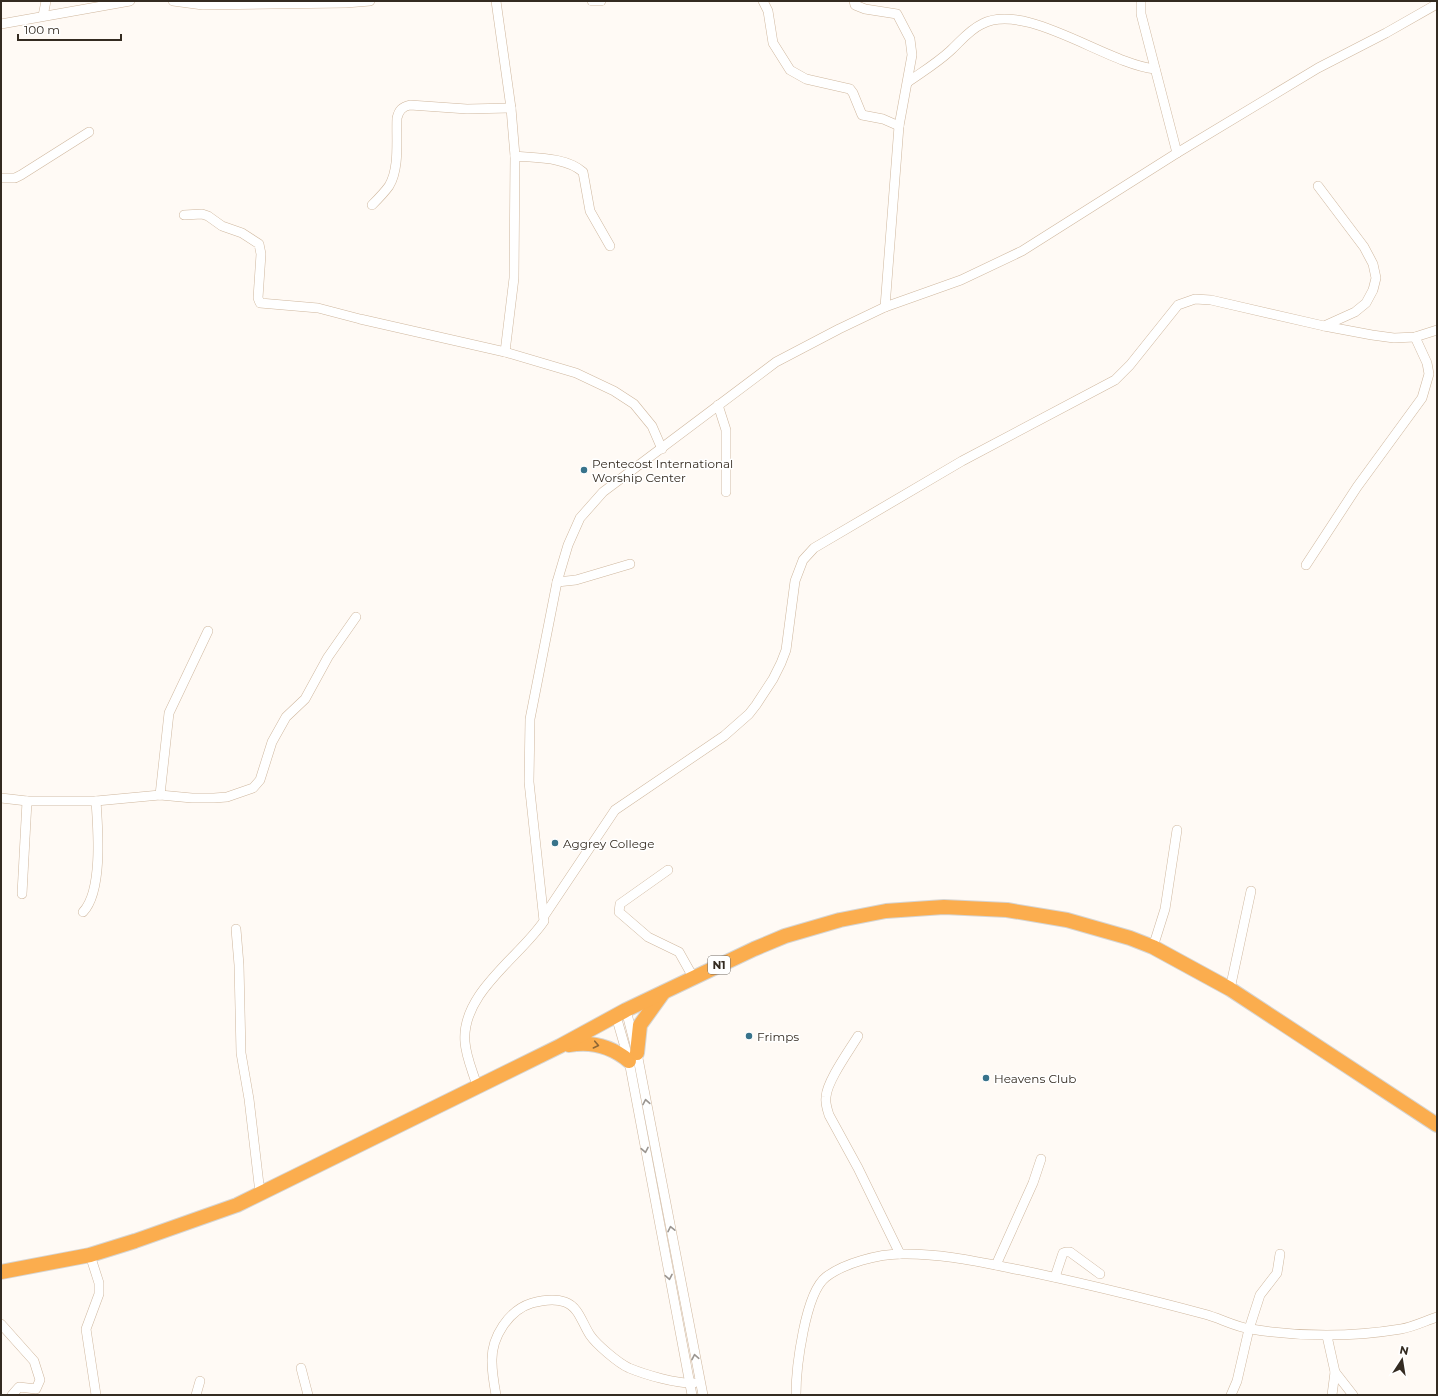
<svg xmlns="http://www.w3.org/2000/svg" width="1438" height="1396" font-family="Montserrat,sans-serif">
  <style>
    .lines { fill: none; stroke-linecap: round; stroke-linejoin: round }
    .minor-casing { stroke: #cfb79e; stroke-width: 10 }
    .highway-casing { stroke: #d6d5d3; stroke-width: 16 }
    .minor { stroke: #fff; stroke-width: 9 }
    .highway { stroke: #fbad4e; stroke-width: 14 }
    .oneway { stroke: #8e6635 }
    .oneway2 { stroke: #9a9590 }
    .poi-dot { fill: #38738b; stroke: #fff; stroke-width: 1.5 }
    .labels { text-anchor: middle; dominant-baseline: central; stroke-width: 3; stroke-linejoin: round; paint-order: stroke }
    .shield { fill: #fff; stroke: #716b64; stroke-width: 1 }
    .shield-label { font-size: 11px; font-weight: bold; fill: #342b21 }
    .poi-label { font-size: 12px; fill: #342b21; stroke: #fff; text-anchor: start }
  </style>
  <rect width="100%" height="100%" fill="#fffaf5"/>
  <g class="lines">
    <!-- minor casing -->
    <g class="minor-casing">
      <g id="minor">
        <path d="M 173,1 L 203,5 L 346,3 L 370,1"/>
        <path d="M 496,1 L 511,108 L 515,156 L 514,278 L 505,352"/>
        <path d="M 592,1 L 601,1"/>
        <path d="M 763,1 L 768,11 L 773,43 L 790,70 L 806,79 L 850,89 L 853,93 L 862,115 L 883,119 L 899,126"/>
        <path d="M 854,1 L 855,5 L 865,9 L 897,14 L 910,39 L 912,55 L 899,126 L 885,307"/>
        <path d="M 1141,1 L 1141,14 L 1177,153"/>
        <path d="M 43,16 L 46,1"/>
        <path d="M 1,24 L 130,1"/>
        <path d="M 908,82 C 922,72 937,63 950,51 C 960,42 969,30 982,24 C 1026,1 1107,64 1155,69"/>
        <path d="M 515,156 C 536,158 566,157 583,172 L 590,211 L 610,246"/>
        <path d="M 1,178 L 15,178 L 21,175 L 89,132"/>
        <path d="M 1318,186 L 1364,247 L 1373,264 L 1376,278 L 1373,290 L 1366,303 L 1355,312 L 1324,326"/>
        <path d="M 372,205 C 378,199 384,193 389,186 C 400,168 396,139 397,118 C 399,110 402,107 410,105 L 467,109 L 511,108"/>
        <path d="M 184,215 L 202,214 L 208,216 L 222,226 L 242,233 L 259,244 L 261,254 L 258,298 L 260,303 L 318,308 L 360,319 L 505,352 L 576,373 L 614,391 L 634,404 L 652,426 L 662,449"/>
        <path d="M 718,405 L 726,430 L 726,492"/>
        <path d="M 1306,565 L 1357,487 L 1422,398 L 1429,374 L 1427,363 L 1415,337"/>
        <path d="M 557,582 L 576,580 L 630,564"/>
        <path d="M 160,795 L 169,713 L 208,631"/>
        <path d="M 1,798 L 27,801 L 96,801 L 160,795 L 192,798 L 214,798 L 227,797 L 253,788 L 260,780 L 272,742 L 286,717 L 305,699 L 328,657 L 356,617"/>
        <path d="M 668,870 L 620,904 L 619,912 L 648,937 L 679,952 L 693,977"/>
        <path d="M 22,894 L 27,801"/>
        <path d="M 83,912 C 103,891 98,829 96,801"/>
        <path d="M 544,916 L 615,810 L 724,736 L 749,714 L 756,705 L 773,679 L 781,663 L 786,650 L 795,581 L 803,560 L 814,548 L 962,461 L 1115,380 L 1130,365 L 1178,305 L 1195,299 L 1211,300 L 1324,326 L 1372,335 L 1394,338 L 1415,337 L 1437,330"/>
        <path d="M 236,929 L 239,965 L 241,1053 L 249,1099 L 260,1193"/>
        <path d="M 1153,947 L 1165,909 L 1177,830"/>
        <path d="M 1230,989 L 1251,891"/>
        <path d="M 626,1010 L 637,1053 L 703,1395"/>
        <path d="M 616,1016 L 629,1061 L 692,1395"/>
        <path d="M 858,1036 C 849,1051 827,1081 826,1097 C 825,1103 827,1109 829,1115 L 858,1168 L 900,1254"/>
        <path d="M 477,1086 C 473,1072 466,1057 465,1042 C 461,993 520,957 544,921 L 529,782 L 530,719 L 557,582 L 568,545 L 580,518 L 603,492 L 776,362 L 839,329 L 885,307 L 961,280 L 1022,251 L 1177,153 L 1318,68 L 1386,33 L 1437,4"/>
        <path d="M 90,1255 L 99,1283 L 99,1294 L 86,1329 L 96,1395"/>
        <path d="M 996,1265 L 1033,1183 L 1041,1159"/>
        <path d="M 1055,1277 L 1063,1253 L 1066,1252 L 1070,1252 L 1100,1274"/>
        <path d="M 1,1324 L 34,1361 L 40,1380 L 36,1389 L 19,1387 L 12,1395"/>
        <path d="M 1327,1336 L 1335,1372 L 1353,1395"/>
        <path d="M 301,1368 L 308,1395"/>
        <path d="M 196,1395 L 200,1381"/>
        <path d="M 496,1395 C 494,1384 492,1373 492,1362 C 491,1337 509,1310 532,1303 C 543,1300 554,1298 565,1302 C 579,1307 582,1323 590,1335 C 596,1344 618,1363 629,1368 C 646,1375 677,1384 694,1383"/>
        <path d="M 796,1395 C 796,1368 805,1293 826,1277 C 844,1263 879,1254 901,1254 C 937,1253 975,1261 1010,1268 C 1075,1281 1140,1297 1204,1314 C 1220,1318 1235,1327 1251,1329 C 1300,1337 1352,1337 1401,1329 C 1413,1327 1425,1321 1437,1317"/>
        <path d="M 1231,1395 L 1237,1381 L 1249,1329 L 1260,1295 L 1277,1273 L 1280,1254"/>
        <path d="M 1332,1395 L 1335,1372"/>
      </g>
    </g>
    <!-- highway casing -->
    <g class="highway-casing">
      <g id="highway">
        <path d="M 569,1045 C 591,1041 611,1046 629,1061"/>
        <path d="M 637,1053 L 640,1025 L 663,993"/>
        <path d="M 1,1272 L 90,1255 L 135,1241 L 237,1205 L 560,1046 L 626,1010 L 754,949 L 785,936 L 840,920 L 886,911 L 944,907 L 1007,910 L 1067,920 L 1130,938 L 1153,947 L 1230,989 L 1437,1125"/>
      </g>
    </g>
    <!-- minor -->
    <use href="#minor" class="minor"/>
    <!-- highway -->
    <use href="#highway" class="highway"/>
  </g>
  <!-- one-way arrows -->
  <defs><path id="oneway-chevron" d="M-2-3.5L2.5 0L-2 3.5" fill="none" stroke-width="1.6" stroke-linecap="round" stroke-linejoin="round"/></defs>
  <use class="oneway" href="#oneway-chevron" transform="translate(596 1045) rotate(12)"/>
  <g class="oneway2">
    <use href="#oneway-chevron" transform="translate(646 1102) rotate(-100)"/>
    <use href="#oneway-chevron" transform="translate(645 1150) rotate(79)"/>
    <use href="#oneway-chevron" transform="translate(671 1229) rotate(-102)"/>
    <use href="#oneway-chevron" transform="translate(669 1277) rotate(79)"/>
    <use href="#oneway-chevron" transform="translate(695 1357) rotate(-101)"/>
  </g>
  <!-- markers -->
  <g class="poi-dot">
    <circle cx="584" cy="470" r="4"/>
    <circle cx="555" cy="843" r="4"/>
    <circle cx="749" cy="1036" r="4"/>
    <circle cx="986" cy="1078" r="4"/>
  </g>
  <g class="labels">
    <!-- shield labels -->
    <rect class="shield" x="708" y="956" width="22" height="18" rx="3"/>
    <g class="shield-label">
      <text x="719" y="965">N1</text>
    </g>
    <!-- poi labels -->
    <g class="poi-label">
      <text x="592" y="463">Pentecost International<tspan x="592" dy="14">Worship Center</tspan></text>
      <text x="563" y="843">Aggrey College</text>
      <text x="757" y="1036">Frimps</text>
      <text x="994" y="1078">Heavens Club</text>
    </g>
  </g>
  <!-- border -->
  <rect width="1438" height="1396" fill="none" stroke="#342b21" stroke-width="4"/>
  <!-- north arrow -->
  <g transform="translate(1402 1360) rotate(12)" stroke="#ffffff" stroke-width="3" paint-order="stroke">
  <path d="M0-3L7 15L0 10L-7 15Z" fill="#342b21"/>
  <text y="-6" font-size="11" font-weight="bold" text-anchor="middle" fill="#342b21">N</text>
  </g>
  <!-- scale -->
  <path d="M18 34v6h103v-6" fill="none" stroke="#342b21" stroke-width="2"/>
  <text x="24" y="34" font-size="12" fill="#342b21" stroke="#ffffff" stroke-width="3" paint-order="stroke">100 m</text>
</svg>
